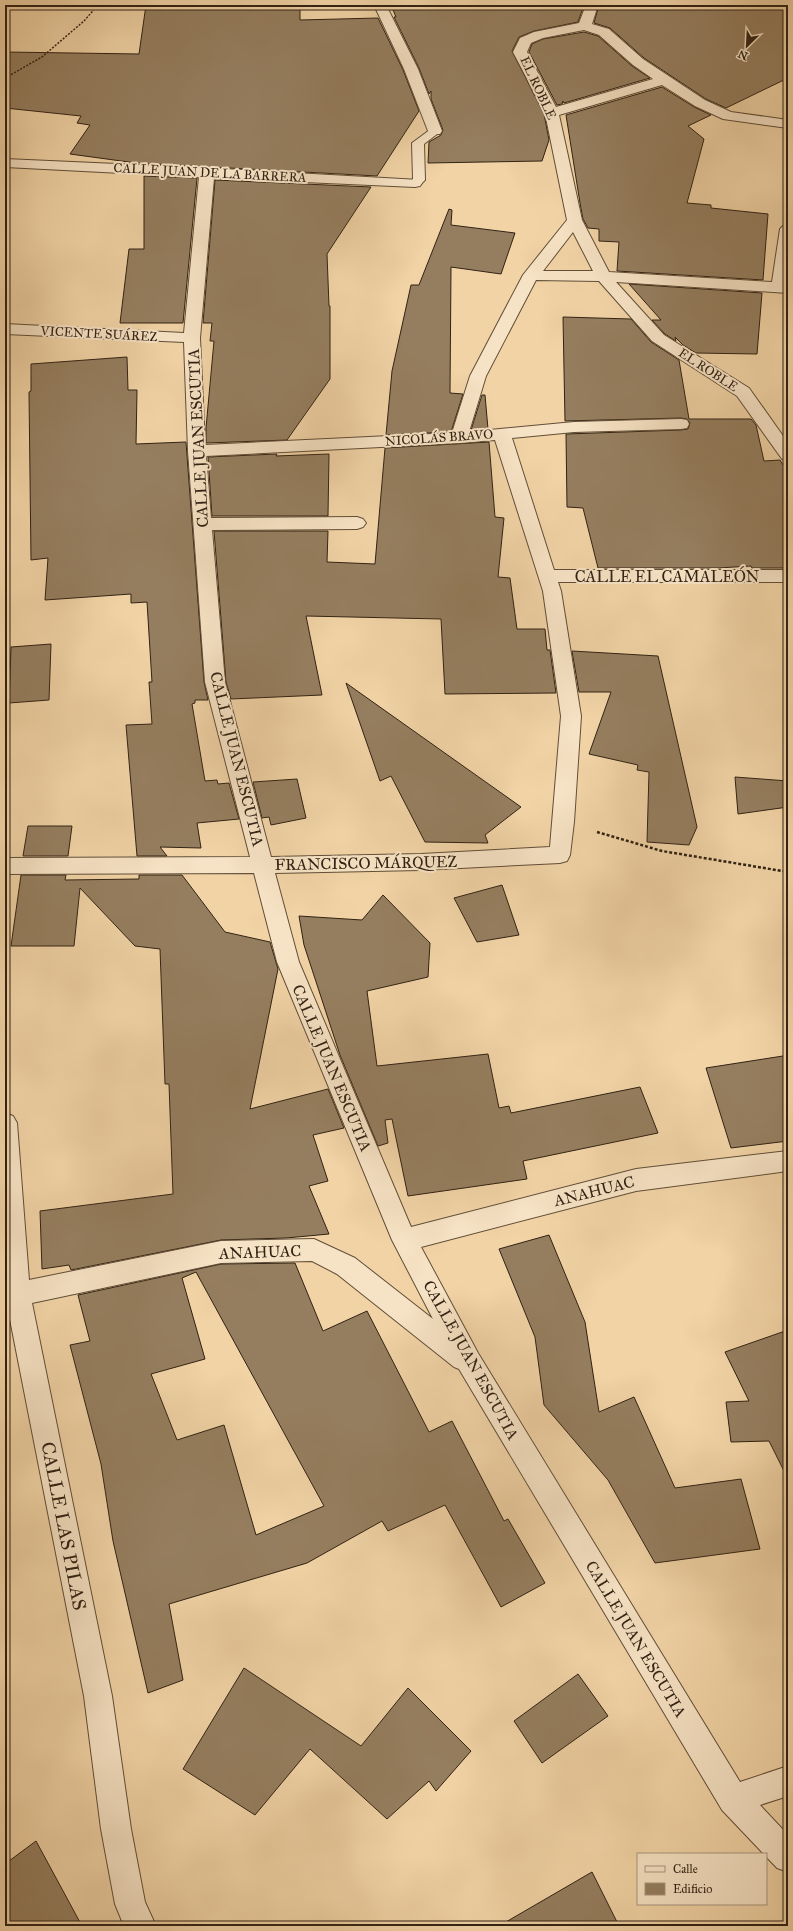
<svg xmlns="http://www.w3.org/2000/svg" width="793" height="1931" font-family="'IM FELL Great Primer',serif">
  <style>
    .building { fill: #957e5f; stroke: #312214; fill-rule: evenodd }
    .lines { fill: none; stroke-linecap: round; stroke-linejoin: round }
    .lane-casing { stroke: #614e38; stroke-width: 2 }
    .street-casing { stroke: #614e38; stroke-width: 2 }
    .path-far1 { stroke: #312214; stroke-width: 1.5; stroke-dasharray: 2 1.5; stroke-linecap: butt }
    .path { stroke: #312214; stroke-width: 2.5; stroke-dasharray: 3 2; stroke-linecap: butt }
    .lane { fill: #f6e2c4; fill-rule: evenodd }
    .street { fill: #f6e2c4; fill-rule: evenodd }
    .labels { text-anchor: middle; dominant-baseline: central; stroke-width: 4; stroke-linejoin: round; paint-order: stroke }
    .far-street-label { font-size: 13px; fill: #312214; stroke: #f6e2c4 }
    .street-label { font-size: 16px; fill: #312214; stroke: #f6e2c4 }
    .near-street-label { font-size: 19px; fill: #312214; stroke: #f6e2c4 }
  </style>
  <rect width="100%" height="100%" fill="#f1d3a5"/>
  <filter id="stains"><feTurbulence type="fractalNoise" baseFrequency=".005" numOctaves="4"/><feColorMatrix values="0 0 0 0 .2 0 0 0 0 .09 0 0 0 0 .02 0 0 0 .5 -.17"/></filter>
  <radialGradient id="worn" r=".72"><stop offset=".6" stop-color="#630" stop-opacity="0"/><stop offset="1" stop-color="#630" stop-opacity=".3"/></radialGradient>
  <!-- building -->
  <g class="building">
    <path d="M 146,5 L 300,5 L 300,20 L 378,18 L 403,70 L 419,111 L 377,176 L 136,163 L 70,154 L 90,125 L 77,123 L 81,116 L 5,108 L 5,52 L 139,54 Z"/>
    <path d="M 391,5 L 584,5 L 578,22 L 534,31 L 519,37 L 512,51 L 544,114 L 549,140 L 542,161 L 428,163 L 429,142 L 441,135 L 443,130 L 431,99 L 431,91 L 429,94 L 419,68 L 394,17 L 396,17 Z"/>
    <path d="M 599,5 L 788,5 L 788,78 L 726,108 L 706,99 L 644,58 L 610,28 L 594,23 Z"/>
    <path d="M 584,32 L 598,36 L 632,66 L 650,78 L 564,103 L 563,101 L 562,104 L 557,105 L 529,52 L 532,44 L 543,39 Z"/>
    <path d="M 662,87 L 694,107 L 711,115 L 688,126 L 704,139 L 687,203 L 711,205 L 711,208 L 768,214 L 763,280 L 617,271 L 619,242 L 599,241 L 599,229 L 588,228 L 583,219 L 580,203 L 566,115 Z"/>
    <path d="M 144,176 L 197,178 L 183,323 L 120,323 L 129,249 L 144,249 Z"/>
    <path d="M 215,180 L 371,187 L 327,254 L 329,306 L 330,306 L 330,379 L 287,440 L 206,443 L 206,428 L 214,341 L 210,341 L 212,323 L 203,323 Z"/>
    <path d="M 449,209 L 452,210 L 451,225 L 515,233 L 501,274 L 451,267 L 450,393 L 463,394 L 451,432 L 386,435 L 392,371 L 411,285 L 419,285 Z"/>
    <path d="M 629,284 L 762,293 L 757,354 L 696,353 L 683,345 L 675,337 L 676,341 L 665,334 L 652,320 L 661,320 Z"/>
    <path d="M 563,317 L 631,319 L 651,342 L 679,360 L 689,419 L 751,419 L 756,425 L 764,461 L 780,460 L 788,473 L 788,568 L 752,568 L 751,566 L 718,568 L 598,568 L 583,508 L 567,507 L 566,434 L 681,430 L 688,429 L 690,423 L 687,419 L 681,418 L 565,421 Z"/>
    <path d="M 127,357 L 128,390 L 137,390 L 136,444 L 186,442 L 204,682 L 208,700 L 195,700 L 195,703 L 192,704 L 205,781 L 217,780 L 218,784 L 229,783 L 239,819 L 197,823 L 201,848 L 160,847 L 167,856 L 137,856 L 126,725 L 152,724 L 149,682 L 152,682 L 147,602 L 131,603 L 131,594 L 45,600 L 48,558 L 31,560 L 29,392 L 31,391 L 31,364 Z"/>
    <path d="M 482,395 L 485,395 L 488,429 L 471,430 Z"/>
    <path d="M 489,442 L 495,517 L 504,518 L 498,577 L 510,578 L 517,629 L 545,629 L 547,650 L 550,650 L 556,693 L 445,694 L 441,619 L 306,616 L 322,695 L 231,699 L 226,682 L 214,531 L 328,531 L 327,562 L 375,564 L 385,448 Z"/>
    <path d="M 277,454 L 276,456 L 329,454 L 328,516 L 212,516 L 208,457 Z"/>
    <path d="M 51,644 L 49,700 L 9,703 L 11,647 Z"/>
    <path d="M 572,651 L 658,656 L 697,827 L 689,845 L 647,842 L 649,772 L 637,770 L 638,765 L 589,754 L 611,692 L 579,692 Z"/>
    <path d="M 346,683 L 521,807 L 485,835 L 488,843 L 425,842 L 391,776 L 380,781 Z"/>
    <path d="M 735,777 L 788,781 L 788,807 L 738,814 Z"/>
    <path d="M 297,779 L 306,818 L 271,825 L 269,817 L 262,818 L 253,782 Z"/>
    <path d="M 28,826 L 72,826 L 68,856 L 23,856 Z"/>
    <path d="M 21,875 L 66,875 L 65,880 L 139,879 L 139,875 L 182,875 L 225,932 L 270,942 L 278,969 L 250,1109 L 328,1089 L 344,1128 L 313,1135 L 328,1181 L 309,1186 L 329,1234 L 286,1238 L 221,1240 L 71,1270 L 69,1265 L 42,1269 L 40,1211 L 173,1194 L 169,1084 L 165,1084 L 160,949 L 135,946 L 80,888 L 74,946 L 11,946 Z"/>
    <path d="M 502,885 L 519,935 L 477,942 L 454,898 Z"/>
    <path d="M 383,895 L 430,943 L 428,977 L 367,991 L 377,1066 L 488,1054 L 499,1108 L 509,1106 L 511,1113 L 640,1087 L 658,1133 L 523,1161 L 527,1179 L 408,1196 L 392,1119 L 385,1120 L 388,1143 L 378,1146 L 340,1055 L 304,945 L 299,916 L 362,920 Z"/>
    <path d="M 783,1056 L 788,1073 L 788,1141 L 731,1148 L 706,1068 Z"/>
    <path d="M 549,1235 L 585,1322 L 599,1412 L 634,1397 L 675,1488 L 741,1479 L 760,1549 L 655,1563 L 608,1480 L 544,1405 L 535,1337 L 499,1249 Z"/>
    <path d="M 295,1263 L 323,1331 L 367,1311 L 429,1432 L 452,1421 L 504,1521 L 508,1519 L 545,1583 L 501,1607 L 445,1505 L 388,1531 L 382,1521 L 307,1563 L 169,1604 L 183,1680 L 148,1693 L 113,1541 L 101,1464 L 70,1345 L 90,1341 L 78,1295 L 221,1264 ZM 196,1272 L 324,1506 L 256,1535 L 224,1425 L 177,1440 L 151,1374 L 205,1359 L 182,1278 Z"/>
    <path d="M 788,1330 L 788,1479 L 769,1441 L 731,1442 L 726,1402 L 749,1401 L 725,1352 Z"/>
    <path d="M 244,1668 L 361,1746 L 408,1688 L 471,1751 L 436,1791 L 429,1781 L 387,1819 L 310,1749 L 255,1815 L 183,1769 Z"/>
    <path d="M 578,1674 L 608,1716 L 542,1763 L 514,1721 Z"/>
    <path d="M 36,1841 L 82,1926 L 5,1926 L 5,1864 Z"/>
    <path d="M 592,1872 L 619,1926 L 499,1926 Z"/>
  </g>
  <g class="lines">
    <!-- lane casing -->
    <g class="lane-casing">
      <path id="lane" d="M 435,128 L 441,131 L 424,144 L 425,180 L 419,186 L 411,186 L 409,183 L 413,179 L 412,143 L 431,129 Z"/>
    </g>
    <!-- street casing -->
    <g class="street-casing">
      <g id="street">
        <path d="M 374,5 L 386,5 L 418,69 L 442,131 L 440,134 L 430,134 L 428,131 L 404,69 Z"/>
        <path d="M 586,5 L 598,5 L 592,24 L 609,29 L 643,59 L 705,100 L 731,112 L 788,120 L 788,128 L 723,119 L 695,106 L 662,85 L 559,115 L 582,220 L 609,272 L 772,282 L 780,229 L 783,226 L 788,224 L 788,293 L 616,282 L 664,335 L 749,388 L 788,443 L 788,460 L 782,459 L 737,396 L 652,341 L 599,281 L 536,280 L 486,376 L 469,432 L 574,422 L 681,419 L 687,420 L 689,424 L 687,428 L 681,429 L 574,432 L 512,438 L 554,570 L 788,570 L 788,582 L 558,582 L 561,591 L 581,716 L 574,822 L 570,855 L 567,861 L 560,863 L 421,870 L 275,873 L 299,962 L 411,1227 L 636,1169 L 788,1151 L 788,1171 L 636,1191 L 421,1247 L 478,1353 L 740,1782 L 788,1766 L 788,1796 L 760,1805 L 788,1835 L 788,1872 L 777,1868 L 722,1810 L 459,1369 L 454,1367 L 337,1274 L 312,1261 L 221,1263 L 32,1303 L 112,1696 L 131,1829 L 145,1902 L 156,1926 L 124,1926 L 115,1904 L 101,1829 L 84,1696 L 5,1294 L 5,1113 L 13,1116 L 17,1123 L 29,1280 L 221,1241 L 314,1239 L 355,1258 L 433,1319 L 392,1240 L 277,962 L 254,873 L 5,874 L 5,858 L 250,857 L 205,682 L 188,451 L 184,342 L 5,334 L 5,324 L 184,333 L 199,177 L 5,167 L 5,159 L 207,168 L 420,180 L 422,183 L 420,186 L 415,187 L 214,178 L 200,338 L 205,445 L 452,433 L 470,376 L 523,275 L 567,220 L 545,113 L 513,52 L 520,38 L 534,32 L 579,23 ZM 584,30 L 599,35 L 633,65 L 653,79 L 556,107 L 527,52 L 531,43 L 543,38 ZM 573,232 L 593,271 L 543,271 ZM 495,440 L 543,591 L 561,716 L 550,847 L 421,854 L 271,857 L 225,682 L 212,530 L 357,529 L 363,527 L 366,523 L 363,519 L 357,517 L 211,518 L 206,456 L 459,443 Z"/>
      </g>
    </g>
    <!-- path-far1 -->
    <path class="path-far1" d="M 5,78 L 42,57 L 84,21 L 98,5"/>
    <!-- path -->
    <path class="path" d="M 597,832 L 662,851 L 788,872"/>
    <!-- lane -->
    <use href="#lane" class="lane"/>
    <!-- street -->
    <use href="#street" class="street"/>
  </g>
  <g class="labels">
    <!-- far-street labels -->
    <g class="far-street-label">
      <text transform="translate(538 88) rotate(65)">EL ROBLE</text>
      <text transform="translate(210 173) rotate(3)">CALLE JUAN DE LA BARRERA</text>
      <text transform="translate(99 334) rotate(3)">VICENTE SUÁREZ</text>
      <text transform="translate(708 370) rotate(33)">EL ROBLE</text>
      <text transform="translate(439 438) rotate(-4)">NICOLÁS BRAVO</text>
    </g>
    <!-- street labels -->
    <g class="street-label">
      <text transform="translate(198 438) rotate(-93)">CALLE JUAN ESCUTIA</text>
      <text x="667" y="576">CALLE EL CAMALEÓN</text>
      <text transform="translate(237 759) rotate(76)">CALLE JUAN ESCUTIA</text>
      <text transform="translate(366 863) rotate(-1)">FRANCISCO MÁRQUEZ</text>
      <text transform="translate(332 1068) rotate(67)">CALLE JUAN ESCUTIA</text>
      <text transform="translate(594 1191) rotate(-14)">ANAHUAC</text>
      <text transform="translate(260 1252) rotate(-2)">ANAHUAC</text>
      <text transform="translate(471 1360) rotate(61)">CALLE JUAN ESCUTIA</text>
      <text transform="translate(636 1639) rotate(59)">CALLE JUAN ESCUTIA</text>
    </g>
    <!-- near-street labels -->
    <g class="near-street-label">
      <text transform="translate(64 1526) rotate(79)">CALLE LAS PILAS</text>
    </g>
  </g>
  <!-- margin -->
  <rect width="793" height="1931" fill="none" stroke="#f1d3a5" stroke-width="20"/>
  <rect x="6" y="6" width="781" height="1919" fill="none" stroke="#312214" stroke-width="2"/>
  <rect x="10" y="10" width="773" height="1911" fill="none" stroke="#312214"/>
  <!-- legend -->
  <rect x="637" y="1853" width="130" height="52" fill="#f6e2c4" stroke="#a7957e"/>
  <rect x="645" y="1866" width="20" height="6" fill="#f6e2c4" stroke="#a7957e"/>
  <text x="673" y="1873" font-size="12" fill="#312214">Calle</text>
  <rect x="645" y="1883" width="20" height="12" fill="#957e5f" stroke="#a7957e"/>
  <text x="673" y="1893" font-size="12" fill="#312214">Edificio</text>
  <!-- north arrow -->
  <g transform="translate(747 46) rotate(204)" stroke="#f6e2c4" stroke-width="3" paint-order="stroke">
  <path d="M0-3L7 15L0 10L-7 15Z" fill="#312214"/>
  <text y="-6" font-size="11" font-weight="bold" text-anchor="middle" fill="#312214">N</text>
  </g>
  <rect width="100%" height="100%" filter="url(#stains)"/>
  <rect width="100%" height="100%" fill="url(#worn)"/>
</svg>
